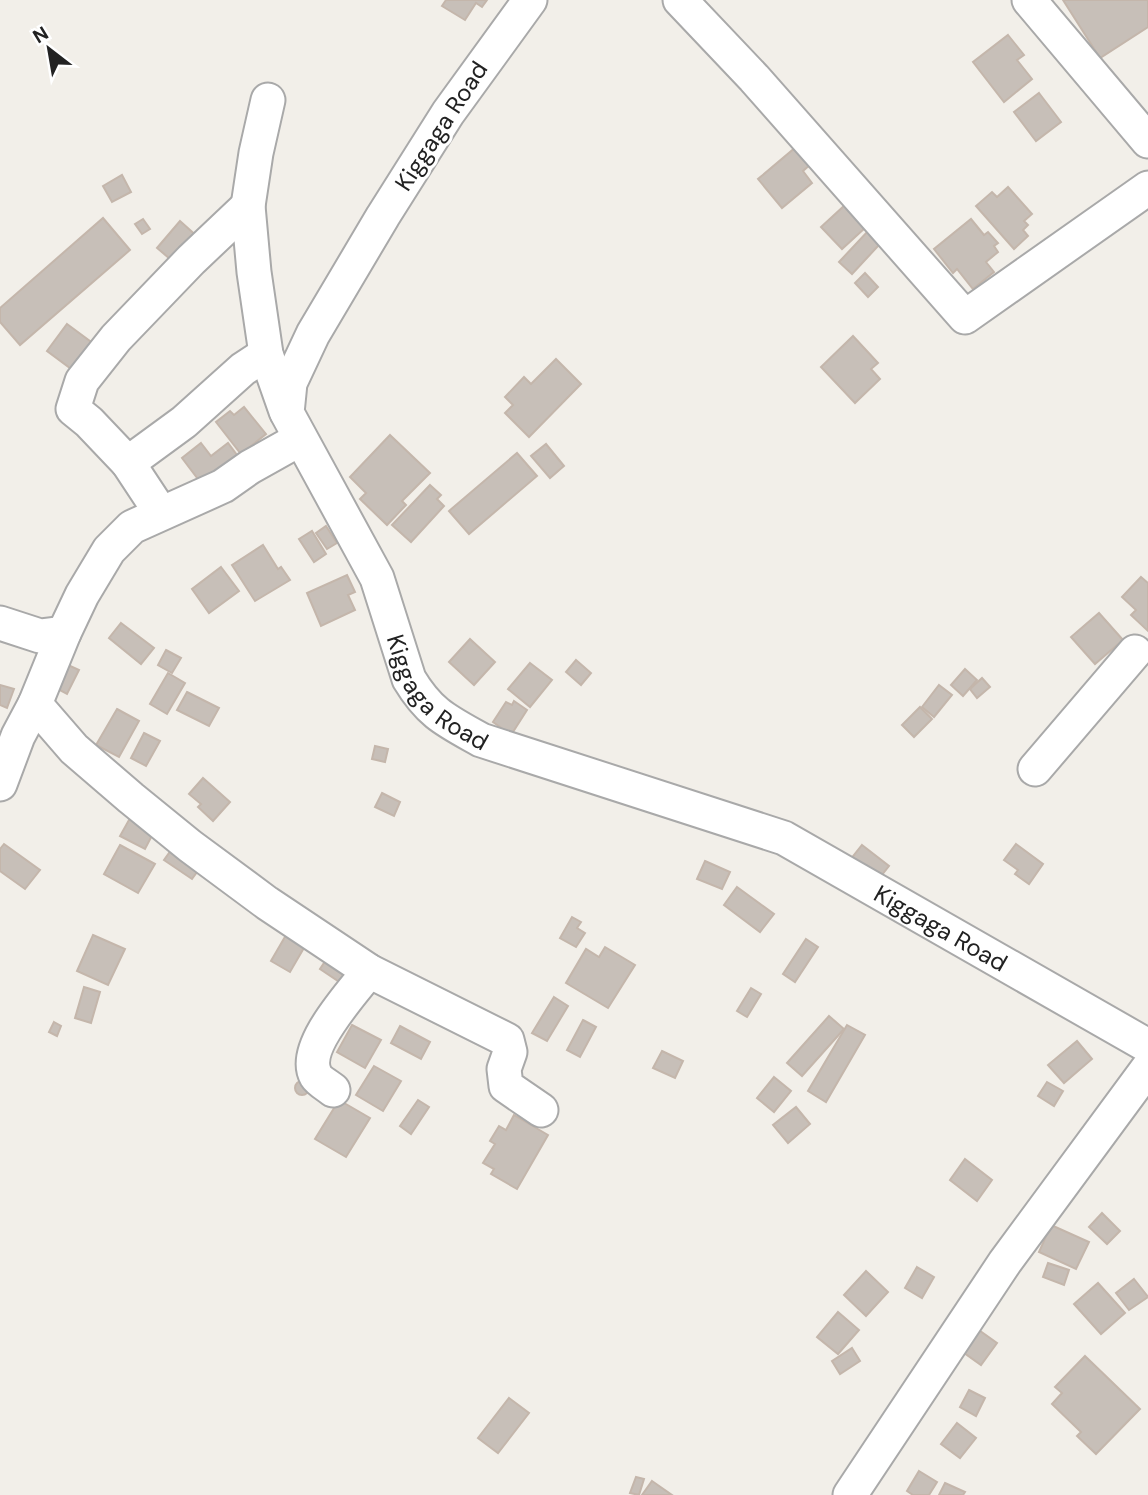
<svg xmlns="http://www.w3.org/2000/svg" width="1148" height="1495" font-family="'DM Sans',sans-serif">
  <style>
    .building { fill: #c7bfb8; stroke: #c4b6ab; stroke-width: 2 }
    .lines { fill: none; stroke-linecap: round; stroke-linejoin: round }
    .minor-casing { stroke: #a9a9a9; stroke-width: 37 }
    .minor { stroke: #fff; stroke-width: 33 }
    .labels { text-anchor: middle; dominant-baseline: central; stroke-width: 6; stroke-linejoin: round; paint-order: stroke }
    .street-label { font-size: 24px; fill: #222; stroke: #fff }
  </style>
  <rect width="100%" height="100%" fill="#f2efe9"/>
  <!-- building -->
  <g class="building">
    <path d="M 446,0 L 487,0 L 482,7 L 476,3 L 465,20 L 442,6 Z"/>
    <path d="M 1063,0 L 1148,0 L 1148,27 L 1100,58 Z"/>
    <path d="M 1008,35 L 1024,55 L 1017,60 L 1032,79 L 1004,102 L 973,62 Z"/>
    <path d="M 1039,93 L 1061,122 L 1036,141 L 1014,112 Z"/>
    <path d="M 796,147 L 811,164 L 803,171 L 812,183 L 782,208 L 758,179 Z"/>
    <path d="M 122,175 L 131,192 L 112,202 L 103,186 Z"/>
    <path d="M 1008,187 L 1032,214 L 1024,221 L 1028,225 L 1023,230 L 1028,236 L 1014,249 L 976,206 L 992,192 L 997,197 Z"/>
    <path d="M 845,205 L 865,228 L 842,249 L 821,227 Z"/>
    <path d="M 103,218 L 130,250 L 20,345 L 0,322 L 0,308 Z"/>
    <path d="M 143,219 L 150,229 L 142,234 L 135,224 Z"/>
    <path d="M 971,219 L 984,235 L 988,232 L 998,243 L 994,246 L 998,252 L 986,262 L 994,272 L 973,289 L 957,269 L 953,273 L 934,249 Z"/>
    <path d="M 180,221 L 199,238 L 176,264 L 157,248 Z"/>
    <path d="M 868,231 L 879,245 L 852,274 L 839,262 Z"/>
    <path d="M 865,273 L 878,287 L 868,297 L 855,283 Z"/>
    <path d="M 67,324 L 98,347 L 78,374 L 47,351 Z"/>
    <path d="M 853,336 L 878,363 L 871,369 L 880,379 L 855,403 L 821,367 Z"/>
    <path d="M 556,359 L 581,384 L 529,437 L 505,413 L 513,405 L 505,397 L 524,377 L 531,384 Z"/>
    <path d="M 244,407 L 266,434 L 241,454 L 216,422 L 230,411 L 234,415 Z"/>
    <path d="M 390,435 L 430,473 L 402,501 L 406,505 L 387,525 L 360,499 L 366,493 L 350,477 Z"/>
    <path d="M 201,443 L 211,456 L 228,443 L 240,459 L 204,487 L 182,458 Z"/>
    <path d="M 546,444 L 564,466 L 550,478 L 531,456 Z"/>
    <path d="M 517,453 L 537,476 L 469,534 L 449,511 Z"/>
    <path d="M 430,485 L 441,495 L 437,499 L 444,506 L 411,542 L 392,525 Z"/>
    <path d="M 326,526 L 337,543 L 327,549 L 316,533 Z"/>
    <path d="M 312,531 L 326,554 L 314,562 L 299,539 Z"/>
    <path d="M 263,545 L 278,569 L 281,567 L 290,580 L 255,601 L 232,565 Z"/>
    <path d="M 221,567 L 239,591 L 209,613 L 192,589 Z"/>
    <path d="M 347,575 L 355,592 L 348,595 L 355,610 L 321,626 L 307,593 Z"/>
    <path d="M 1141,577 L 1148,583 L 1148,631 L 1131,615 L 1136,610 L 1122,597 Z"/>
    <path d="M 1099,613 L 1123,640 L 1095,664 L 1071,637 Z"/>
    <path d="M 121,623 L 154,648 L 141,664 L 109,638 Z"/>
    <path d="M 470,639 L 495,662 L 474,685 L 449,662 Z"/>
    <path d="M 166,650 L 181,658 L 172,673 L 158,665 Z"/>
    <path d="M 576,660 L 591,673 L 581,685 L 566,672 Z"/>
    <path d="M 530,663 L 552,680 L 530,707 L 508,689 Z"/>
    <path d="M 68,665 L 79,670 L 67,694 L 56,688 Z"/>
    <path d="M 965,669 L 977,680 L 963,696 L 951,685 Z"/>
    <path d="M 168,673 L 185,683 L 167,714 L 150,704 Z"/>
    <path d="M 982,678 L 990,687 L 977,698 L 970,689 Z"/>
    <path d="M 0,685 L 14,689 L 7,708 L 0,705 Z"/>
    <path d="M 939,685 L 952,695 L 934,717 L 922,707 Z"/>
    <path d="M 187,692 L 219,708 L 209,726 L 177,710 Z"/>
    <path d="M 514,701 L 527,710 L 511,735 L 493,722 L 506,702 L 512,705 Z"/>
    <path d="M 920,707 L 932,719 L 914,737 L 902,725 Z"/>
    <path d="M 117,709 L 139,721 L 119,757 L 96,745 Z"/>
    <path d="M 144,733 L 160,741 L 146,766 L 131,758 Z"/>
    <path d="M 375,746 L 388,749 L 385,762 L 372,759 Z"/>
    <path d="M 203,778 L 230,802 L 213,821 L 198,807 L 201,804 L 189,794 Z"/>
    <path d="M 382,793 L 400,802 L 394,816 L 375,807 Z"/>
    <path d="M 134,811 L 158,824 L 145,849 L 120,836 Z"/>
    <path d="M 4,844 L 40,870 L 25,889 L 0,871 L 0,849 Z"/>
    <path d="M 1016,844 L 1043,864 L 1029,884 L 1015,874 L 1018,870 L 1004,860 Z"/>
    <path d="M 120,845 L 155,864 L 138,893 L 104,874 Z"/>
    <path d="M 862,845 L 889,866 L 873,886 L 846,865 Z"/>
    <path d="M 174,846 L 200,868 L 192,879 L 164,860 Z"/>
    <path d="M 705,861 L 730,872 L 722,889 L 697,879 Z"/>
    <path d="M 737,887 L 774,914 L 760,932 L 724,905 Z"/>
    <path d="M 572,917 L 581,922 L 577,928 L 585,933 L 576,947 L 560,938 Z"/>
    <path d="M 93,935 L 125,949 L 108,985 L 77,971 Z"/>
    <path d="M 286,935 L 305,946 L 290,972 L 271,961 Z"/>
    <path d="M 806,939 L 818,947 L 795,982 L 783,974 Z"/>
    <path d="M 605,947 L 635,965 L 608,1008 L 566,983 L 586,949 L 599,957 Z"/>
    <path d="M 330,954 L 357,972 L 347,987 L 320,969 Z"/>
    <path d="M 84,987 L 100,992 L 91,1023 L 75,1018 Z"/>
    <path d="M 751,988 L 761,994 L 747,1017 L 737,1011 Z"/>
    <path d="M 554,997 L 568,1006 L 547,1041 L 532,1033 Z"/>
    <path d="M 829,1016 L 844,1029 L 802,1076 L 787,1063 Z"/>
    <path d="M 583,1020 L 596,1027 L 580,1057 L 567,1050 Z"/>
    <path d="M 54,1022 L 61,1026 L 57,1036 L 49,1032 Z"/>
    <path d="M 352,1025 L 381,1040 L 365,1068 L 337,1052 Z"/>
    <path d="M 847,1025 L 865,1035 L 826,1102 L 808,1091 Z"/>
    <path d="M 400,1026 L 430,1042 L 421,1059 L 391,1043 Z"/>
    <path d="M 1077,1041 L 1092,1059 L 1064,1083 L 1048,1065 Z"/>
    <path d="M 662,1051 L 683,1061 L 675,1078 L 653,1068 Z"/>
    <path d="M 374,1066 L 401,1081 L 383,1111 L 356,1095 Z"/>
    <path d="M 774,1077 L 791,1091 L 774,1112 L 757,1098 Z"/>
    <circle cx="302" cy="1088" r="7"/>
    <path d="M 1047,1082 L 1063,1091 L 1054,1106 L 1038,1096 Z"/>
    <path d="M 339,1100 L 370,1118 L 346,1157 L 315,1139 Z"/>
    <path d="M 418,1100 L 429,1107 L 411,1134 L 400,1126 Z"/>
    <path d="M 796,1107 L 810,1124 L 788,1143 L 773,1125 Z"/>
    <path d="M 514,1115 L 548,1135 L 517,1189 L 491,1174 L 494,1169 L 483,1163 L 495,1144 L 490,1141 L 499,1126 L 506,1130 Z"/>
    <path d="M 965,1159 L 992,1180 L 977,1201 L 950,1180 Z"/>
    <path d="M 1102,1213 L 1120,1231 L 1107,1244 L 1089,1227 Z"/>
    <path d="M 1051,1225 L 1089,1242 L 1076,1269 L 1039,1252 Z"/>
    <path d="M 1048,1263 L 1069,1270 L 1064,1285 L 1043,1277 Z"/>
    <path d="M 917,1267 L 934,1277 L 922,1298 L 905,1288 Z"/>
    <path d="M 866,1271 L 888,1292 L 866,1316 L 844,1295 Z"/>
    <path d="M 1134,1279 L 1148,1297 L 1129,1310 L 1116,1293 Z"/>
    <path d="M 1098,1283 L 1125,1313 L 1101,1334 L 1074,1304 Z"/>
    <path d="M 838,1312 L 859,1330 L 838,1354 L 817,1337 Z"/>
    <path d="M 976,1328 L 997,1343 L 981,1365 L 960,1350 Z"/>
    <path d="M 852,1348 L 860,1361 L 840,1374 L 832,1361 Z"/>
    <path d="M 1085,1356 L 1140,1409 L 1096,1454 L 1077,1436 L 1081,1432 L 1052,1404 L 1062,1393 L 1055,1387 Z"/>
    <path d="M 969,1390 L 985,1398 L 976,1416 L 960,1407 Z"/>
    <path d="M 509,1398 L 529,1413 L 498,1453 L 478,1438 Z"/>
    <path d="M 957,1423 L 976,1438 L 960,1458 L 941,1444 Z"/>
    <path d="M 919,1471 L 937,1482 L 929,1495 L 913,1495 L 907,1491 Z"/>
    <path d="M 636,1477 L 644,1479 L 639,1495 L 630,1493 Z"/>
    <path d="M 652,1481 L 672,1495 L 642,1495 Z"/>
    <path d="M 945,1483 L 965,1492 L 963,1495 L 939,1495 Z"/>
  </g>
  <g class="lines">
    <!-- minor casing -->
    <g class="minor-casing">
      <g id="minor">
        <path id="s1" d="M 530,0 L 448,113 L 383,216 L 313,334 L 290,383 L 287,413 L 377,578 L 409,679 C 430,714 447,721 481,740 L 784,838 L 1148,1046"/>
        <path d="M 680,0 L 754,78 L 965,317 L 1148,188"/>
        <path d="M 1029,0 L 1148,141"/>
        <path d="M 268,100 L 256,153 L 248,206 L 254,272 L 266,354 L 286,411"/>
        <path d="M 128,463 L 184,422 L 243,369 L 266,354"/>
        <path d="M 161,513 L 128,463 L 89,422 L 73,409 L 82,381 L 116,338 L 191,260 L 248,206"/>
        <path d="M 0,623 L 40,636 L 64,633"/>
        <path d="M 35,704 L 74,749 L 131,798 L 190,846 L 267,903 L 369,971 L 507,1040 L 510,1052 L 504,1069 L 506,1086 L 541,1110"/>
        <path d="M 1035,769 L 1135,652"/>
        <path d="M 0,784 L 18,736 L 35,704 L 64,633 L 82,595 L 109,550 L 132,527 L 223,486 L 250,467 L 300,439"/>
        <path d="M 333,1090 C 328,1086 319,1081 316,1076 C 300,1048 353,992 369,971"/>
        <path d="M 850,1495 L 1005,1262 L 1148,1068"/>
      </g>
    </g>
    <!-- minor -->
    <use href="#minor" class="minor"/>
  </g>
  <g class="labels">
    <!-- street labels -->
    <g class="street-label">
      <text transform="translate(441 126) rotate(-57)">Kiggaga Road</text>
      <text stroke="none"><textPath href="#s1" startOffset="805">Kiggaga Road</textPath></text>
      <text stroke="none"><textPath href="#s1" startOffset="1372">Kiggaga Road</textPath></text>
    </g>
  </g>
  <!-- north arrow -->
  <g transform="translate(49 49) rotate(329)" stroke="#ffffff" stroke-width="5" paint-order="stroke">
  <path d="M0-5L12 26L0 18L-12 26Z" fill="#222222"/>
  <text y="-10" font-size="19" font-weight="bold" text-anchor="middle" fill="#222222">N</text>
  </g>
</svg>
